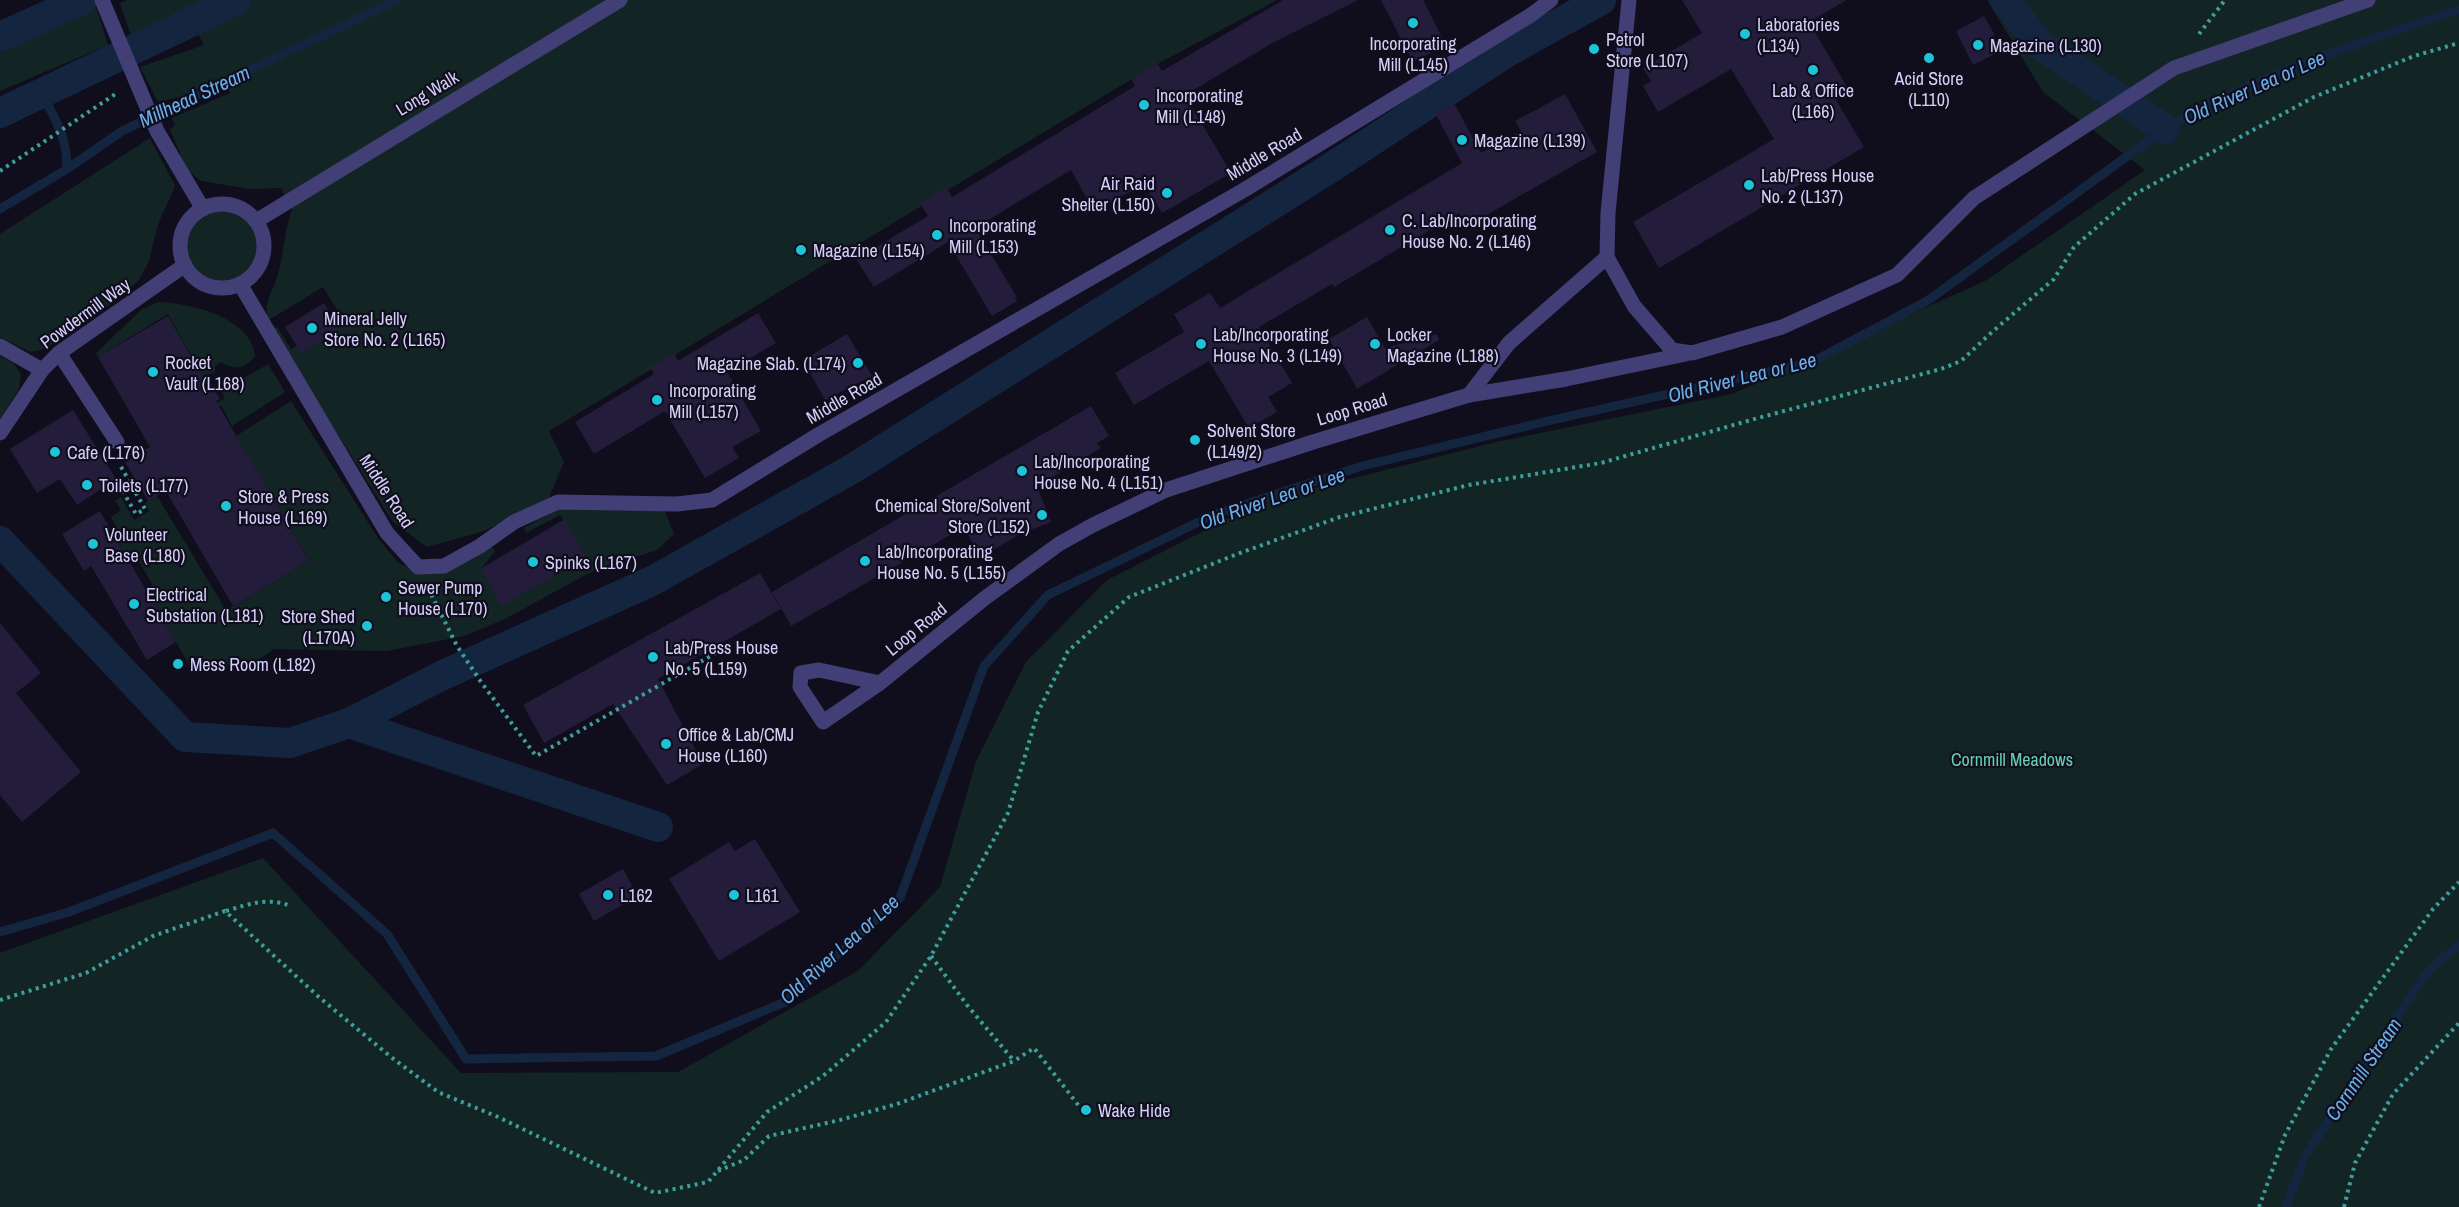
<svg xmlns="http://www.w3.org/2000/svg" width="2459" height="1207" font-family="'Archivo Narrow',sans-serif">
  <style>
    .green { fill: #122524 }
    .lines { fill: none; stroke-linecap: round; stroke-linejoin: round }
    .stream { stroke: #14253f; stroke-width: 9 }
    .canal { stroke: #14253f; stroke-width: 30 }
    .building { fill: #231c3a }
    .path { stroke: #3c9f9a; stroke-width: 4; stroke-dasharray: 3 4.5; stroke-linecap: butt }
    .minor { stroke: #413f75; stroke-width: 15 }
    .poi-dot { fill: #1dc3d7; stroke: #100e1c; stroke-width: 2 }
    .labels { text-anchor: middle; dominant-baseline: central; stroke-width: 4.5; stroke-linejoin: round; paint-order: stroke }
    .poi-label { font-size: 18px; fill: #d4cff9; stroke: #100e1c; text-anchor: start }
    .street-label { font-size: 18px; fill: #d4cff9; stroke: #100e1c }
    .park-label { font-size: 18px; fill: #65ceb5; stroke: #100e1c }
    .water-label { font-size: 20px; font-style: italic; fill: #6aafeb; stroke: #100e1c }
  </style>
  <rect width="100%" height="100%" fill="#100e1c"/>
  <!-- green -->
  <g class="green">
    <path d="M 127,0 L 1277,0 L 1150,68 L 549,431 L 564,462 L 549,498 L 484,531 L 427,547 L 393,522 L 272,330 L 277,327 L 291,349 L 342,318 L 323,287 L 267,321 C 265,294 274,292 279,270 C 284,249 285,229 292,209 L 281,188 L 251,189 L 201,181 L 187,170 L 170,129 L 175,126 L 172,118 L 230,93 L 222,78 L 183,96 L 158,102 L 140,67 L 204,45 L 187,14 L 131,36 L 120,3 Z"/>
    <path d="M 1987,0 L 2459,0 L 2459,1207 L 0,1207 L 0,953 L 263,858 L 461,1073 L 678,1072 L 858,971 L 940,887 L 976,761 L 1026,662 L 1107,580 L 1263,501 L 1496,442 L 1732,394 L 1985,281 L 2145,170 L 2043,92 Z"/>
    <path d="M 96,7 L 108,45 L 0,91 L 0,53 Z"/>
    <path d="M 150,138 L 175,186 L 158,224 L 149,261 L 139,280 L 120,297 L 45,349 L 30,352 L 0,337 L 0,234 Z"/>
    <circle cx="222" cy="247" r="36"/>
    <path d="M 159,302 C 190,303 251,317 255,356 C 244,370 235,370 220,362 L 215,366 L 215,372 L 203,377 L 168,314 L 98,357 L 96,353 L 142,309 Z"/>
    <path d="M 0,356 L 13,363 L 21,374 L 19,389 L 0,419 Z"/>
    <path d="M 268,364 L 285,392 L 232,426 L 221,405 L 210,411 L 208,408 L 225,398 L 221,391 Z"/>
    <path d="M 291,401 L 378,538 L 398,563 L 420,572 L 491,545 L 495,551 L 481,569 L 502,605 L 586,556 L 560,515 L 526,533 L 524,528 L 558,509 L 664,509 L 674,534 L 657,550 L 593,571 L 505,619 L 464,636 L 387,651 L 274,649 L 252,664 L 191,668 L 146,590 L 153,586 L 135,554 L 127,558 L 117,539 L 121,536 L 111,517 L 121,510 L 115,501 L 121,497 L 134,520 L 149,511 L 145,503 L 157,496 L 226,610 L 233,606 L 309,561 L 236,436 Z"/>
  </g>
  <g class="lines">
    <!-- stream -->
    <g class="stream">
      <path d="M 42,93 C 56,122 67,136 67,169"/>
      <path d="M 0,209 L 67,169 L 122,131 L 397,0"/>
      <path d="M 0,932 L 69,912 L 273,833 L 387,934 L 466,1059 L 656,1056 L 785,1002 L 900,898 L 984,666 L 1048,595 L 1213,515 L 1362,466 L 1552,420 L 1812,362 L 1927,301 L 2165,129 C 2256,75 2359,43 2459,10"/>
      <path d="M 2286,1207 L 2305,1156 L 2427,972 L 2459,945"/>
    </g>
    <!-- canal -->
    <g class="canal">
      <path d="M 2005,0 L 2040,45 L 2165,129"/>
      <path d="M 0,37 L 82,0"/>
      <path d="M 0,113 L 237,0"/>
      <path d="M 0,541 L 185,737 L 290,743 L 349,723 L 443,675 L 652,581 L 852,469 L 1335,165 L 1507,52 L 1601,0"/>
      <path d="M 349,723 L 658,827"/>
    </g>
  </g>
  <!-- building -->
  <g class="building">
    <path d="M 1283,0 L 1358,0 L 1276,41 L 1185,95 L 1231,173 L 1162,213 L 1144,184 L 1094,212 L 1071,170 L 975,228 L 1017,297 L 1015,298 L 1017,301 L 992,316 L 948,242 L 874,287 L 856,259 L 928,216 L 920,203 L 946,187 L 952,197 L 1135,86 L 1131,79 L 1157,63 L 1162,71 Z"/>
    <path d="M 1381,0 L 1423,0 L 1446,45 L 1413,62 Z"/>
    <path d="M 1682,0 L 1847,0 L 1809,22 L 1850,92 L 1836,100 L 1864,147 L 1659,268 L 1633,222 L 1774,139 L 1731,69 L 1658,112 L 1643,86 L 1651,81 L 1643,68 L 1702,33 Z"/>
    <path d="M 1984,16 L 1995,35 L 1989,38 L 1997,53 L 1973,65 L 1956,31 Z"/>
    <path d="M 1565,94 L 1597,152 L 1467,226 L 1459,213 L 1334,287 L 1332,284 L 1259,327 L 1292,383 L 1268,397 L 1277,412 L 1249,428 L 1209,361 L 1134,405 L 1115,373 L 1184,332 L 1174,314 L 1210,293 L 1220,308 L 1462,163 L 1435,113 L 1454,103 L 1481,153 L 1521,131 L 1515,121 Z"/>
    <path d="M 324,303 L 340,329 L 301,353 L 285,327 Z"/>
    <path d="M 758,313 L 776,343 L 727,372 L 761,431 L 732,447 L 739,458 L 705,478 L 665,411 L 594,454 L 575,422 L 654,374 L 650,367 L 674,353 L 678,361 Z"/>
    <path d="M 168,316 L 204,379 L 207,377 L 220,399 L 216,401 L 309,561 L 233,606 L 166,491 L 148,501 L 125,462 L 150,447 L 98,357 Z"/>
    <path d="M 1367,317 L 1385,348 L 1437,334 L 1439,340 L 1357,389 L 1329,339 Z"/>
    <path d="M 847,334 L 872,376 L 825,400 L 803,360 Z"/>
    <path d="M 1091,406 L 1109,436 L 1097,443 L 1101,448 L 1037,486 L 1051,522 L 1020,534 L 980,558 L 964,527 L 791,626 L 772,592 Z"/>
    <path d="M 73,410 L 116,479 L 77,505 L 60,479 L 37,493 L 10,449 Z"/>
    <path d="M 100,511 L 176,642 L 147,660 L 91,566 L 84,571 L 62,534 Z"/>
    <path d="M 565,519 L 586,556 L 502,606 L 480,569 Z"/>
    <path d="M 760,573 L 781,609 L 658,679 L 703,764 L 667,785 L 613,704 L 544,743 L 523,705 Z"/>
    <path d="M 0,623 L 41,673 L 16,693 L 81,772 L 22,822 L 0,795 Z"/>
    <path d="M 755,839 L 800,912 L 719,961 L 669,879 L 729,842 L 735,851 Z"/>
    <path d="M 623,869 L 638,896 L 594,921 L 579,894 Z"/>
  </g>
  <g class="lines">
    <!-- path -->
    <g class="path">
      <path d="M 2199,34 L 2225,0"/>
      <path d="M 0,171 L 117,93"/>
      <path d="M 115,478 L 136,514 L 145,509 L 120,465"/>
      <path d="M 428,588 L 457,646 L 481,682 L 536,756 L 721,650"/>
      <path d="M 226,911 C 249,904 268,897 291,906"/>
      <path d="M 931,956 L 967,1005 L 1014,1061"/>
      <path d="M 0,1000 L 86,973 L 153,936 L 225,911 L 320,998 L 391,1057 L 438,1092 L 498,1117 L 655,1193 L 708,1182 L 767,1112 L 823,1076 L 886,1022 L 931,956 L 1008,813 L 1038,712 L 1068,651 L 1129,597 L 1240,553 L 1340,517 L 1469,485 L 1601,463 L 1758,418 L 1941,369 L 1961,361 L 1992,332 L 2054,279 L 2074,247 L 2135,194 L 2314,97 L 2414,56 L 2459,43"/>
      <path d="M 718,1171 L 744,1160 L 769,1136 L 840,1120 L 897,1104 L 1014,1061 L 1034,1048 L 1079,1106"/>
      <path d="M 2259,1207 L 2285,1135 L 2331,1049 L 2433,909 L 2459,882"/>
      <path d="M 2344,1207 L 2355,1163 L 2393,1094 L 2459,1023"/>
    </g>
    <!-- minor -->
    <g class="minor">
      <path d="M 102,0 L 157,131 L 203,209"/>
      <circle cx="222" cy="246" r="42"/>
      <path d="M 256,221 L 620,0"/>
      <path d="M 1607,257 L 1634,306 L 1672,350 L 1692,353 L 1782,327 L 1897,275 L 1974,198 L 2174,68 L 2368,0"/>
      <path d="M 240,284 L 387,533 L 418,567 L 444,566 L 480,546 L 514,522 L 558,502 L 677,504 L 712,500 L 818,435 L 1244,190 L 1531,15 L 1551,0"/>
      <path d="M 0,346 L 42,370"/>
      <path d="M 59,353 L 117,442"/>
      <path d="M 1469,395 L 1566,379 L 1686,354"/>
      <path d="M 0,433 L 42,370 L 59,353 L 185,265"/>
      <path d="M 880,683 L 819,670 L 801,673 L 800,687 L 823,722 L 880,683 L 985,598 L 1059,544 L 1093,525 L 1166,490 L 1313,442 L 1469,395 L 1509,343 L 1607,257 L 1608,213 L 1629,0"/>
    </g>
  </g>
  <!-- markers -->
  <g class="poi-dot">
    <circle cx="1413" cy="23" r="6"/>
    <circle cx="1745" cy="34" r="6"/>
    <circle cx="1978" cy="45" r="6"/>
    <circle cx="1594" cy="49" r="6"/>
    <circle cx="1929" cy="58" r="6"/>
    <circle cx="1813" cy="70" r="6"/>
    <circle cx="1144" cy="105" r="6"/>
    <circle cx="1462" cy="140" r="6"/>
    <circle cx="1749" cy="185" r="6"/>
    <circle cx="1167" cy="193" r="6"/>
    <circle cx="1390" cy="230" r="6"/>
    <circle cx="937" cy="235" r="6"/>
    <circle cx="801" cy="250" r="6"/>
    <circle cx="312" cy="328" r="6"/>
    <circle cx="1201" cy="344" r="6"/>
    <circle cx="1375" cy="344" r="6"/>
    <circle cx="858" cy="363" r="6"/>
    <circle cx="153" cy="372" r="6"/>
    <circle cx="657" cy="400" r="6"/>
    <circle cx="1195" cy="440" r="6"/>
    <circle cx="55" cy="452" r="6"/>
    <circle cx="1022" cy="471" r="6"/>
    <circle cx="87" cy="485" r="6"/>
    <circle cx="226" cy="506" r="6"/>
    <circle cx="1042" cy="515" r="6"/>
    <circle cx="93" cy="544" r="6"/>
    <circle cx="865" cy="561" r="6"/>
    <circle cx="533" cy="562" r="6"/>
    <circle cx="386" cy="597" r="6"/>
    <circle cx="134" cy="604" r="6"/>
    <circle cx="367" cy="626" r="6"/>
    <circle cx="653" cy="657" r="6"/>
    <circle cx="178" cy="664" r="6"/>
    <circle cx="666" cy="744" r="6"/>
    <circle cx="608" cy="895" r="6"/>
    <circle cx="734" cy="895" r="6"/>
    <circle cx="1086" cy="1110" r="6"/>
  </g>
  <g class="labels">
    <!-- poi labels -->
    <g class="poi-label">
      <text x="1757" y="24">Laboratories<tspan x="1757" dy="21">(L134)</tspan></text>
      <text x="1606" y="39">Petrol<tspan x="1606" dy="21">Store (L107)</tspan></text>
      <text x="1413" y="43" text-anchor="middle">Incorporating<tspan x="1413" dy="21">Mill (L145)</tspan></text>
      <text x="1990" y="45">Magazine (L130)</text>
      <text x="1929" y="78" text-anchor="middle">Acid Store<tspan x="1929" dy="21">(L110)</tspan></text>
      <text x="1813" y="90" text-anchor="middle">Lab &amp; Office<tspan x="1813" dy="21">(L166)</tspan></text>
      <text x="1156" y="95">Incorporating<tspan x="1156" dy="21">Mill (L148)</tspan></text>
      <text x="1474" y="140">Magazine (L139)</text>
      <text x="1761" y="175">Lab/Press House<tspan x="1761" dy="21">No. 2 (L137)</tspan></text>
      <text x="1155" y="183" text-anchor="end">Air Raid<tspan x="1155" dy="21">Shelter (L150)</tspan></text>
      <text x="1402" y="220">C. Lab/Incorporating<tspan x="1402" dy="21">House No. 2 (L146)</tspan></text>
      <text x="949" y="225">Incorporating<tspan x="949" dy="21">Mill (L153)</tspan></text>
      <text x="813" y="250">Magazine (L154)</text>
      <text x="324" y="318">Mineral Jelly<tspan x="324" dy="21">Store No. 2 (L165)</tspan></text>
      <text x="1213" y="334">Lab/Incorporating<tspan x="1213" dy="21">House No. 3 (L149)</tspan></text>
      <text x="1387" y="334">Locker<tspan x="1387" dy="21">Magazine (L188)</tspan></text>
      <text x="165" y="362">Rocket<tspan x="165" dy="21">Vault (L168)</tspan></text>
      <text x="846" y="363" text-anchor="end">Magazine Slab. (L174)</text>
      <text x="669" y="390">Incorporating<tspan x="669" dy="21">Mill (L157)</tspan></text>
      <text x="1207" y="430">Solvent Store<tspan x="1207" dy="21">(L149/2)</tspan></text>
      <text x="67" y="452">Cafe (L176)</text>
      <text x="1034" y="461">Lab/Incorporating<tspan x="1034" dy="21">House No. 4 (L151)</tspan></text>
      <text x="99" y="485">Toilets (L177)</text>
      <text x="238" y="496">Store &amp; Press<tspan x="238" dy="21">House (L169)</tspan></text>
      <text x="1030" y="505" text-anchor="end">Chemical Store/Solvent<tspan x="1030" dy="21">Store (L152)</tspan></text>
      <text x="105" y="534">Volunteer<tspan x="105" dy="21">Base (L180)</tspan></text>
      <text x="877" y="551">Lab/Incorporating<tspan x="877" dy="21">House No. 5 (L155)</tspan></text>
      <text x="545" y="562">Spinks (L167)</text>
      <text x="398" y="587">Sewer Pump<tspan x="398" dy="21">House (L170)</tspan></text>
      <text x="146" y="594">Electrical<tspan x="146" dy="21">Substation (L181)</tspan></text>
      <text x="355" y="616" text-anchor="end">Store Shed<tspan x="355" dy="21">(L170A)</tspan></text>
      <text x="665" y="647">Lab/Press House<tspan x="665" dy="21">No. 5 (L159)</tspan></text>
      <text x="190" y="664">Mess Room (L182)</text>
      <text x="678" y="734">Office &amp; Lab/CMJ<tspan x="678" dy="21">House (L160)</tspan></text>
      <text x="620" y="895">L162</text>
      <text x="746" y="895">L161</text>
      <text x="1098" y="1110">Wake Hide</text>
    </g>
    <!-- street labels -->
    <g class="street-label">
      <text transform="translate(427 93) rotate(-31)">Long Walk</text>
      <text transform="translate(1264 154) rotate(-31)">Middle Road</text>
      <text transform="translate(85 313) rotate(-36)">Powdermill Way</text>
      <text transform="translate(844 398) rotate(-30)">Middle Road</text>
      <text transform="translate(1352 409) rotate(-17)">Loop Road</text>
      <text transform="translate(387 491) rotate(57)">Middle Road</text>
      <text transform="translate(916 629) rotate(-39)">Loop Road</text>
    </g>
    <!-- park labels -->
    <g class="park-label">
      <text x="2012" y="759">Cornmill Meadows</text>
    </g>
    <!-- water labels -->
    <g class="water-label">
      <text transform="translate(2254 87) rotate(-24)">Old River Lea or Lee</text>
      <text transform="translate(194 96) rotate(-25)">Millhead Stream</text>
      <text transform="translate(1742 377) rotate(-14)">Old River Lea or Lee</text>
      <text transform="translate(1272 498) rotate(-19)">Old River Lea or Lee</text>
      <text transform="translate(839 949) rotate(-42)">Old River Lea or Lee</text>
      <text transform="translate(2363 1069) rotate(-56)">Cornmill Stream</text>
    </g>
  </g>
</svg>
